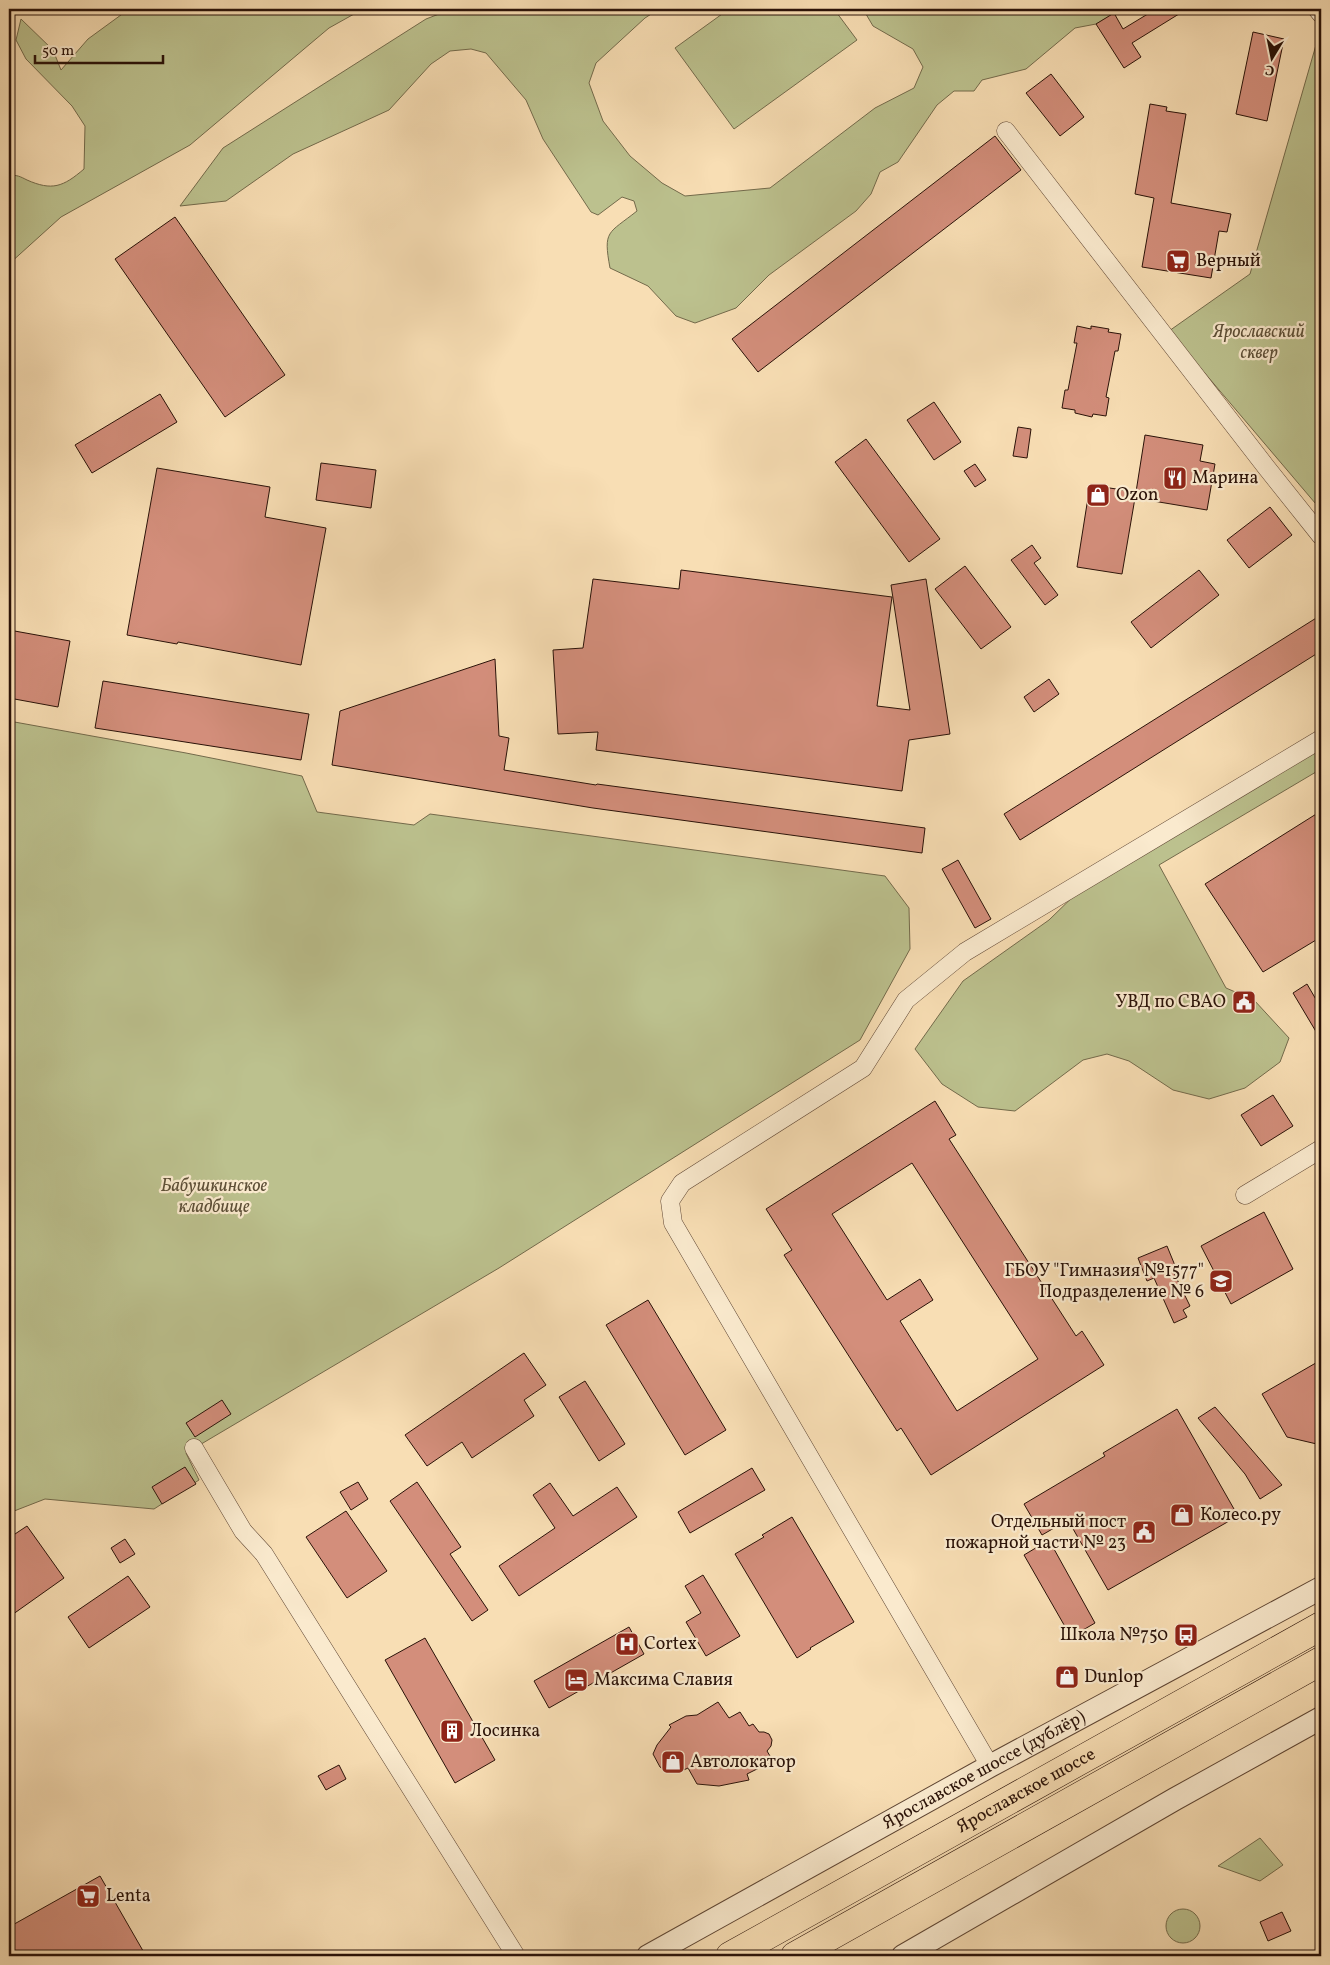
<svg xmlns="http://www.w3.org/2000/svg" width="1330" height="1965" font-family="Vollkorn,serif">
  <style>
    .green { fill: #bcc18e; stroke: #736a4b }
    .building { fill: #d38e7b; stroke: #2a1208; fill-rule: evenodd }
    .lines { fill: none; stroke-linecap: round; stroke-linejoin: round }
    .minor-casing { stroke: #5e4533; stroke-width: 19 }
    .tertiary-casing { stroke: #5e4533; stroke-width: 24 }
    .primary-casing { stroke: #2a1208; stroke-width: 29 }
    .minor { stroke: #faeace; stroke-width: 18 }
    .tertiary { stroke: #faeace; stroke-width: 22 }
    .primary { stroke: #f8deb4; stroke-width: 28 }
    .labels { text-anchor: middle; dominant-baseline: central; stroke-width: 4.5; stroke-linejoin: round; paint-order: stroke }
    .poi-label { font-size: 18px; fill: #2a1208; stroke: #faeace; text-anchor: start }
    .park-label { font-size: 18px; font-style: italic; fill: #5d4f37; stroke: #faeace }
    .street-label { font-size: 18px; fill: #2a1208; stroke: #faeace }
  </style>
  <rect width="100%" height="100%" fill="#f8deb4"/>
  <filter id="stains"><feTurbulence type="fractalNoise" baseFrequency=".004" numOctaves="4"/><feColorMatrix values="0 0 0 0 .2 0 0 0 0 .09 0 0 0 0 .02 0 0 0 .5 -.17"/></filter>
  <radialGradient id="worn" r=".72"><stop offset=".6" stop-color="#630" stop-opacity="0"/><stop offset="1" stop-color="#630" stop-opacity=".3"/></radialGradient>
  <!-- green -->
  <g class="green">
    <path d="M 149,9 L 363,9 L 329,28 L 190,145 L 61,217 L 9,264 L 9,176 C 16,174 21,177 27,180 C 52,191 63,187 84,169 L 85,126 L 72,106 L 26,59 L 16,40 L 21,19 L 53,50 L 61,70 L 88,39 L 125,12 Z"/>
    <path d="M 452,9 L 659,9 L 645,18 L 596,63 L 589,83 L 603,121 L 630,156 L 662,183 L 685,196 L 770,188 L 875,108 L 914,88 L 923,67 L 913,49 L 873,26 L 863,9 L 1122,9 L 1096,24 L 1075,28 L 1026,69 L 982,80 L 974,91 L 954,91 L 937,105 L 898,162 L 880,172 L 871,194 L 856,211 L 769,275 L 736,308 L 695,323 L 676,316 L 648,286 L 610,268 C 603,230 608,234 637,211 L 634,201 L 622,197 L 598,215 L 591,212 L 543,139 L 526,100 L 486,53 L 471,49 L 450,51 L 431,64 L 389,110 L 293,154 L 226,201 L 180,206 L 223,148 L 426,19 Z"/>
    <path d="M 729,9 L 834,9 L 857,40 L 734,129 L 675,48 Z"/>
    <path d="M 1318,38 L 1321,42 L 1321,510 L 1169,331 L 1250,274 Z"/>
    <path d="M 9,721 L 186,753 L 302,776 L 317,812 L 414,825 L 430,814 L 885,876 L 909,908 L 910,949 L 860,1040 L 499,1268 L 186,1453 L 199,1480 L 154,1509 L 45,1499 L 9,1513 Z"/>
    <path d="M 1321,744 L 1321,769 L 1159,865 L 1226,988 L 1254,1000 L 1289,1038 L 1280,1062 L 1245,1088 L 1209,1099 L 1173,1090 L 1129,1061 L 1107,1054 L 1083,1060 L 1015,1111 L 978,1107 L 942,1084 L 915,1049 L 963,981 L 1049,920 L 1086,884 Z"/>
    <path d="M 1260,1838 L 1283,1865 L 1260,1881 L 1218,1866 Z"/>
    <circle cx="1183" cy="1926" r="17"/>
  </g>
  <!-- building -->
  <g class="building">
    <path d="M 1156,9 L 1187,9 L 1132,43 L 1141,57 L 1124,68 L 1096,24 L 1114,13 L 1123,29 Z"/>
    <path d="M 1253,32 L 1284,39 L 1267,121 L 1236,114 Z"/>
    <path d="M 1051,74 L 1084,117 L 1060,136 L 1026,93 Z"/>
    <path d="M 1150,104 L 1167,107 L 1166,111 L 1186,114 L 1171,203 L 1231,214 L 1227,232 L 1219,231 L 1211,278 L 1142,267 L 1154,198 L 1135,194 Z"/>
    <path d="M 995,136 L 1021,170 L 758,372 L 732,339 Z"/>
    <path d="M 175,217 L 285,375 L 225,417 L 115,259 Z"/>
    <path d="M 1077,326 L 1091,329 L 1091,326 L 1109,329 L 1108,332 L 1121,334 L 1118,351 L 1115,351 L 1106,397 L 1109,398 L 1106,416 L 1093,414 L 1092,417 L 1075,413 L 1075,410 L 1062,408 L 1065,390 L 1068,390 L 1077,343 L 1074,343 Z"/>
    <path d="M 160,394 L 177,422 L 92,473 L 75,445 Z"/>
    <path d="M 934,402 L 961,442 L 934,460 L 907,420 Z"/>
    <path d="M 1018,427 L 1031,429 L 1027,458 L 1013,456 Z"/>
    <path d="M 1145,435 L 1203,445 L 1200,461 L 1215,464 L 1207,510 L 1135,498 L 1122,574 L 1077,567 L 1090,485 L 1136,492 Z"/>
    <path d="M 866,439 L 940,539 L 909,562 L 835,462 Z"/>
    <path d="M 321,463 L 376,470 L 371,508 L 316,500 Z"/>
    <path d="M 975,464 L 986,480 L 975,487 L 964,471 Z"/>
    <path d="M 157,468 L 270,487 L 265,517 L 326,528 L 301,665 L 178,642 L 177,644 L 127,635 Z"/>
    <path d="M 1270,507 L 1292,535 L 1249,568 L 1227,540 Z"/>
    <path d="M 1032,545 L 1041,558 L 1034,563 L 1058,595 L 1045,605 L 1011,560 Z"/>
    <path d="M 965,566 L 1011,627 L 981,649 L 935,589 Z"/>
    <path d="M 681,570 L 892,597 L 877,706 L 910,710 L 891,585 L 926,579 L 950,734 L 909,740 L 902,791 L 596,750 L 598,732 L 558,734 L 553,650 L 583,648 L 593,579 L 679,589 Z"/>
    <path d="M 1199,570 L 1219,595 L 1151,648 L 1131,622 Z"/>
    <path d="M 1321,615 L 1321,651 L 1020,840 L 1004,814 Z"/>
    <path d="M 9,630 L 70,641 L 58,707 L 9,698 Z"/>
    <path d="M 495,659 L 499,736 L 509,738 L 504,770 L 596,785 L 597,784 L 925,828 L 922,853 L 593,808 L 332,765 L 340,711 Z"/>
    <path d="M 1049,679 L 1059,694 L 1034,712 L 1024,697 Z"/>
    <path d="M 103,681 L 309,714 L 301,760 L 95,728 Z"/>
    <path d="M 1321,811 L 1321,937 L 1263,972 L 1205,884 Z"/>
    <path d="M 958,860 L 991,919 L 975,928 L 942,869 Z"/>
    <path d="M 1307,984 L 1321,1008 L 1321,1040 L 1293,993 Z"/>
    <path d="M 1273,1095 L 1293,1126 L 1261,1146 L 1241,1115 Z"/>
    <path d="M 935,1101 L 956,1135 L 949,1139 L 1076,1336 L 1082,1331 L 1104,1365 L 931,1475 L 901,1428 L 897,1431 L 784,1255 L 792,1250 L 766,1209 ZM 912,1163 L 1038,1359 L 957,1411 L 900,1321 L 933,1300 L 920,1279 L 887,1300 L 832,1214 Z"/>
    <path d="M 1264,1212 L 1293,1269 L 1231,1304 L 1201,1246 Z"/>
    <path d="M 1167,1246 L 1176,1268 L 1172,1269 L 1190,1306 L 1183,1310 L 1187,1317 L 1174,1323 L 1154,1278 L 1147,1281 L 1138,1258 Z"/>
    <path d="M 648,1300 L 726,1430 L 685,1455 L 606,1325 Z"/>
    <path d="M 524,1353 L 546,1385 L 524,1400 L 534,1416 L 472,1458 L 462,1442 L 427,1466 L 405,1435 Z"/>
    <path d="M 1321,1360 L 1321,1445 L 1287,1437 L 1262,1394 Z"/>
    <path d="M 585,1381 L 625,1444 L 599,1461 L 559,1397 Z"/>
    <path d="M 222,1400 L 231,1414 L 195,1437 L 186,1423 Z"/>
    <path d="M 1215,1407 L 1282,1485 L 1260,1499 L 1245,1474 L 1198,1418 Z"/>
    <path d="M 1177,1409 L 1238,1516 L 1108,1590 L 1068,1520 L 1042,1535 L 1024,1504 L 1105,1456 L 1103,1453 Z"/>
    <path d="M 185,1467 L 196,1484 L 162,1504 L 152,1487 Z"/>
    <path d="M 752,1468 L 765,1490 L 690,1533 L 678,1512 Z"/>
    <path d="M 358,1482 L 368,1499 L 351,1510 L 340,1492 Z"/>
    <path d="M 417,1482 L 461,1547 L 450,1554 L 488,1610 L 472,1621 L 390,1501 Z"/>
    <path d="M 550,1483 L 573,1516 L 617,1487 L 637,1517 L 519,1596 L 499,1566 L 555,1528 L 533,1495 Z"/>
    <path d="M 346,1511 L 387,1571 L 347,1598 L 306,1537 Z"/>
    <path d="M 792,1517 L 854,1622 L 810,1648 L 811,1649 L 797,1658 L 735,1554 L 764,1537 L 762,1535 Z"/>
    <path d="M 27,1526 L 64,1578 L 9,1617 L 9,1538 Z"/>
    <path d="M 125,1539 L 135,1554 L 120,1563 L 111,1548 Z"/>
    <path d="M 1049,1540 L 1095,1623 L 1071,1637 L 1024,1555 Z"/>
    <path d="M 703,1575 L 740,1636 L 706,1656 L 686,1622 L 701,1613 L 685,1586 Z"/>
    <path d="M 128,1576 L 150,1607 L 89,1648 L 68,1617 Z"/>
    <path d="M 629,1627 L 644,1654 L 549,1708 L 534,1681 Z"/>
    <path d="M 425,1638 L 495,1760 L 455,1783 L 385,1660 Z"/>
    <path d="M 718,1702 L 729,1718 L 740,1712 L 749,1726 L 753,1724 L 759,1732 L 764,1732 L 769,1734 L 772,1740 L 771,1746 L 767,1751 L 773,1761 L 747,1774 L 749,1780 L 719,1786 L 697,1784 L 688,1768 L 677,1773 L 669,1773 L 660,1767 L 653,1754 L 657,1745 L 671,1727 L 669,1725 L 686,1716 L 697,1715 Z"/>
    <path d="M 339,1765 L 346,1779 L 326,1790 L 318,1776 Z"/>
    <path d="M 100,1876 L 146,1956 L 9,1956 L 9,1927 Z"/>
    <path d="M 1282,1912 L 1291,1931 L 1268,1941 L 1260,1922 Z"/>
  </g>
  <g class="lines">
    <!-- minor casing -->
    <g class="minor-casing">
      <g id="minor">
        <path d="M 1317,9 L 1321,14"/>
        <path d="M 1006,131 L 1266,467 L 1321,536"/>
        <path d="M 1245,1195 L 1321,1149"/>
        <path d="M 194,1448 L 243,1531 L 264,1554 L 516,1956"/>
        <path d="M 990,1766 L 673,1223 L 670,1201 L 682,1183 L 863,1068 L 906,1000 L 965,952 L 1321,739"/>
      </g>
    </g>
    <!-- tertiary casing -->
    <g class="tertiary-casing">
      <g id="tertiary">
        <path id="s1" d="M 648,1956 L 990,1766 L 1321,1588"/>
        <path d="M 903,1956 L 1175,1799 L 1321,1718"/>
      </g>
    </g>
    <!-- primary casing -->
    <g class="primary-casing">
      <g id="primary">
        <path id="s2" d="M 730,1956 L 1321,1626"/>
        <path d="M 795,1956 L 1321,1661"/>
      </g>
    </g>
    <!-- minor -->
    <use href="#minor" class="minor"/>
    <!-- tertiary -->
    <use href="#tertiary" class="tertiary"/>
    <!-- primary -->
    <use href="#primary" class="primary"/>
  </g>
  <!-- icons -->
  <defs>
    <g id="supermarket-square" transform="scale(1.25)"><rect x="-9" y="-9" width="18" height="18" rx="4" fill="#8f2418" stroke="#faeace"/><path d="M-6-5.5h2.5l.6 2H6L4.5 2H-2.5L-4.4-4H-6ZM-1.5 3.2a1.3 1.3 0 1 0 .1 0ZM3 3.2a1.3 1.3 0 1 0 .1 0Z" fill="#fff"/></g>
    <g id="restaurant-square" transform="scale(1.25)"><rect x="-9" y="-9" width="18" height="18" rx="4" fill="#8f2418" stroke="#faeace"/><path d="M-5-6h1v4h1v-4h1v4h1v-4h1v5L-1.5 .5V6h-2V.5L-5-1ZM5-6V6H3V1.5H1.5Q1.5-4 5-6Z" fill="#fff"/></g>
    <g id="shop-square" transform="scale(1.25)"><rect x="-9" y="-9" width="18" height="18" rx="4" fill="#8f2418" stroke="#faeace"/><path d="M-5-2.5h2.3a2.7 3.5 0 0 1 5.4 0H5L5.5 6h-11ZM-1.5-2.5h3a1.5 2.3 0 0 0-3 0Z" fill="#fff"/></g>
    <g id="civic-square" transform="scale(1.25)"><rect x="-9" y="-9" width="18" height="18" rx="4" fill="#8f2418" stroke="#faeace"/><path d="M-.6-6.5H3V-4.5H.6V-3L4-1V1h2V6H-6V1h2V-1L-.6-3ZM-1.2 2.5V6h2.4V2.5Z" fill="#fff"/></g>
    <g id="school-square" transform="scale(1.25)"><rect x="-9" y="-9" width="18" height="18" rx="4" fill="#8f2418" stroke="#faeace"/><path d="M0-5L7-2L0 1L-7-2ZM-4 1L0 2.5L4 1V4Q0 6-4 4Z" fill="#fff"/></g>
    <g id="bus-square" transform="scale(1.25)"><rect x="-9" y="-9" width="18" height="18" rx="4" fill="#8f2418" stroke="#faeace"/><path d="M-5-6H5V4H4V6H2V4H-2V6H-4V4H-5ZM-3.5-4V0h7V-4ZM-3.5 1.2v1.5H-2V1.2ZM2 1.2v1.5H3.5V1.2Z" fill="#fff"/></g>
    <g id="hospital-square" transform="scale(1.25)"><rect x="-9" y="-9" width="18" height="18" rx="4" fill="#8f2418" stroke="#faeace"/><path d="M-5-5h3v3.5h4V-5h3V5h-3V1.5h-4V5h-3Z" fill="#fff"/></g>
    <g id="hotel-square" transform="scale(1.25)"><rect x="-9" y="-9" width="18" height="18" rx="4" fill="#8f2418" stroke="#faeace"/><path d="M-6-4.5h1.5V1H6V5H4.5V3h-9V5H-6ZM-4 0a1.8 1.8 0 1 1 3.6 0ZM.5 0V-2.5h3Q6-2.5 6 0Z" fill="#fff"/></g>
    <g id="building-square" transform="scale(1.25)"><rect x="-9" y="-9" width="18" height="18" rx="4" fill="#8f2418" stroke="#faeace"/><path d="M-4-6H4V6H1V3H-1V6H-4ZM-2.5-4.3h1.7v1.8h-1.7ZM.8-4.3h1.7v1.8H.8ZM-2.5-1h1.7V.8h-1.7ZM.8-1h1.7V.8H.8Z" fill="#fff"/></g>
  </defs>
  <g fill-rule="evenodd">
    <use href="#supermarket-square" x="1178" y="261"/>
    <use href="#restaurant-square" x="1175" y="478"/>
    <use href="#shop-square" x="1098" y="495"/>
    <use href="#civic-square" x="1244" y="1002"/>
    <use href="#school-square" x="1221" y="1281"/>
    <use href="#shop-square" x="1182" y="1515"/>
    <use href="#civic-square" x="1144" y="1532"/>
    <use href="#bus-square" x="1186" y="1635"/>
    <use href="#hospital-square" x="627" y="1644"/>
    <use href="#shop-square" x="1067" y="1677"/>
    <use href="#hotel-square" x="576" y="1680"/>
    <use href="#building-square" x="452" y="1731"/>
    <use href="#shop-square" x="673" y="1762"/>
    <use href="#supermarket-square" x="88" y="1896"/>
  </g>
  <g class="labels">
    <!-- poi labels -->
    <g class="poi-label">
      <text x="1196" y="261">Верный</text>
      <text x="1192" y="478">Марина</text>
      <text x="1116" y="495">Ozon</text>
      <text x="1226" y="1002" text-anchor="end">УВД по СВАО</text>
      <text x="1204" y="1271" text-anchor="end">ГБОУ "Гимназия №1577"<tspan x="1204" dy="21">Подразделение № 6</tspan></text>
      <text x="1200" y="1515">Колесо.ру</text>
      <text x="1126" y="1522" text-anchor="end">Отдельный пост<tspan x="1126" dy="21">пожарной части № 23</tspan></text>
      <text x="1168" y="1635" text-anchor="end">Школа №750</text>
      <text x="644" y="1644">Cortex</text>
      <text x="1084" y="1677">Dunlop</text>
      <text x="594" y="1680">Максима Славия</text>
      <text x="470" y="1731">Лосинка</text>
      <text x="690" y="1762">Автолокатор</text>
      <text x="106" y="1896">Lenta</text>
    </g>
    <!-- park labels -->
    <g class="park-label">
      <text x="1259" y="332">Ярославский<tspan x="1259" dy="21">сквер</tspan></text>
      <text x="214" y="1186">Бабушкинское<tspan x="214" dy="21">кладбище</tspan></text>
    </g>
    <!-- street labels -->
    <g class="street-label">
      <text stroke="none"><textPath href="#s1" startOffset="384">Ярославское шоссе (дублёр)</textPath></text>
      <text stroke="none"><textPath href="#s2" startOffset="339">Ярославское шоссе</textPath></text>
    </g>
  </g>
  <!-- margin -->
  <rect width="1330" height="1965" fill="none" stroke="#f8deb4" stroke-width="30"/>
  <rect x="10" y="10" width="1310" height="1945" fill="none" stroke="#2a1208" stroke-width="2.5"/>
  <rect x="15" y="15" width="1300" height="1935" fill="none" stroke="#2a1208"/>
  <!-- north arrow -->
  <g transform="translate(1272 58) rotate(190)" stroke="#faeace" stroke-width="4" paint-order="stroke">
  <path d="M0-4L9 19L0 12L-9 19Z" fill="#2a1208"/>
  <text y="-8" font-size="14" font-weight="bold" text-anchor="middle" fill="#2a1208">С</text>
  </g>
  <!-- scale -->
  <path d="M35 55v8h128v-8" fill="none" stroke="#2a1208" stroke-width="2.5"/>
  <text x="42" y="55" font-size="15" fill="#2a1208" stroke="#faeace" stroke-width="4" paint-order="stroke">50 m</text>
  <rect width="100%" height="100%" filter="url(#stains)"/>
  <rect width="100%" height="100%" fill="url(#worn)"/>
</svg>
